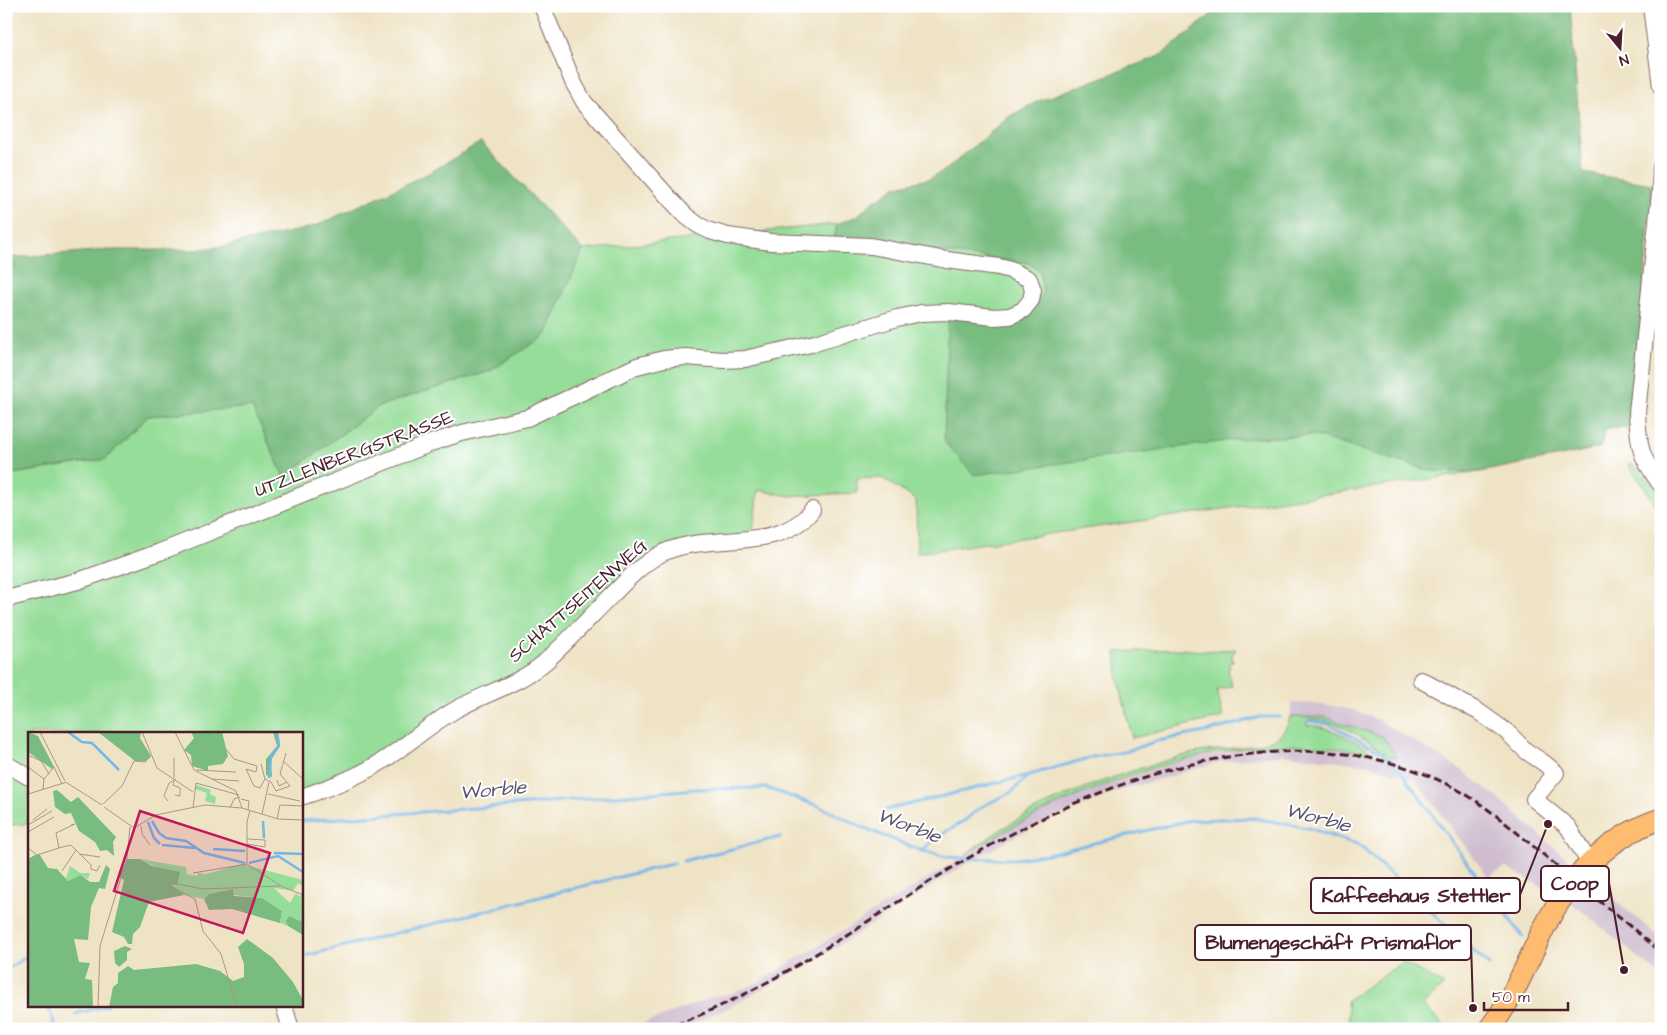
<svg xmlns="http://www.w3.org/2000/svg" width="1667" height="1035" font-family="'Architects Daughter',sans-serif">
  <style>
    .industrial { fill: #cfbdcf }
    .green { fill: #95dd98; stroke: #707e62 }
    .forest { fill: #78bc80; stroke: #616e56 }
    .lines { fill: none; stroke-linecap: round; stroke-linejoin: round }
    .stream { stroke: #72b7e9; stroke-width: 3 }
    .minor-casing { stroke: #846461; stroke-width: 18 }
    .major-casing { stroke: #846461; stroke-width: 23 }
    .minor { stroke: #fff; stroke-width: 16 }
    .major { stroke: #fdbc70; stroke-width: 21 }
    .rail { stroke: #4a1f2b; stroke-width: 3; stroke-dasharray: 8 4; stroke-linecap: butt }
    .labels { text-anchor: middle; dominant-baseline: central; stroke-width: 4; stroke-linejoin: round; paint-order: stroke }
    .street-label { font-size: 19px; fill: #4a1f2b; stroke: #fff }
    .water-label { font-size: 20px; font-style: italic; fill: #58546e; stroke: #fff }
    .inset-river { fill: none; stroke: #72b7e9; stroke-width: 2.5 }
    .inset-road { fill: none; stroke: #ad9587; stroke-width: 1 }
    .view { fill: #c2185b; fill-opacity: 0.15; stroke: #c2185b; stroke-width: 2.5 }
    .inset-edge { fill: none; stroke: #4a1f2b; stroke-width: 2.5 }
    .leader { fill: none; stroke: #4a1f2b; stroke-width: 2 }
    .callout-dot { fill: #4a1f2b; stroke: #fff; stroke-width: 2 }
    .callout { fill: #fff; stroke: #4a1f2b; stroke-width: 2 }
    .callout-label { font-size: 20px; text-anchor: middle; font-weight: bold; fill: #4a1f2b }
  </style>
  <rect width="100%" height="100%" fill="#fff"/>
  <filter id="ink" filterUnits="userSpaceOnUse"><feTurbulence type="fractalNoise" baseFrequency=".02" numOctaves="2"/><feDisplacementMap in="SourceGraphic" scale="10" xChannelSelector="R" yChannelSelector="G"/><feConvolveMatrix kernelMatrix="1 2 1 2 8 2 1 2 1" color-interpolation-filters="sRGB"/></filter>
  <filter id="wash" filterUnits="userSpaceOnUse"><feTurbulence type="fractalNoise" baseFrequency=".0096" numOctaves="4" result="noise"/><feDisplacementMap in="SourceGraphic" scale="20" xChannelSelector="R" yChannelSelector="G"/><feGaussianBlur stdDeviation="1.12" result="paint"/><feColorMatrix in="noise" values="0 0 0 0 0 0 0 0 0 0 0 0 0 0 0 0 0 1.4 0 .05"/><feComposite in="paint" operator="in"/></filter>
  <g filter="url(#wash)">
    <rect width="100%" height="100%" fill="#efe3c5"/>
    <!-- industrial -->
    <g class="industrial">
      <path d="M 1661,256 L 1661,338 L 1654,338 L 1649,337 Z"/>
      <path d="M 1292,702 L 1333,706 L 1354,710 L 1380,721 L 1459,768 L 1493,794 L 1618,903 L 1661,938 L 1661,976 L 1573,904 L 1505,867 L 1488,877 L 1415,779 L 1369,765 L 1283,754 L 1220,762 L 1111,793 L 1017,835 L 969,862 L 811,963 L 722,1011 L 677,1029 L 630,1029 L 712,997 L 730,994 L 759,982 L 1012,827 L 1072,798 L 1127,778 L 1189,759 L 1265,746 L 1337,748 L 1397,758 L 1359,730 L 1343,723 L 1324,717 L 1290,717 Z"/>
    </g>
    <!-- green -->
    <g class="green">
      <path d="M 837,224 L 835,240 L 1029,263 L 1040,272 L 1043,292 L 1028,317 L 994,319 L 1240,439 L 1313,435 L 1431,471 L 1480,472 L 917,553 L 916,500 L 882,478 L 857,479 L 857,493 L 790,496 L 758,490 L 752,539 L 668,550 L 558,649 L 382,762 L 301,797 L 301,734 L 29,734 L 29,824 L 6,825 L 6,475 L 106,459 L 148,416 L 252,406 L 284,477 L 379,406 L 490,371 L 545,335 L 583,250 Z"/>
      <path d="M 1629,463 C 1639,467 1656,487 1660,497 C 1662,501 1661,508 1661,513 L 1644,486 L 1630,468 Z"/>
      <path d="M 1180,649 L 1204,651 L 1236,649 L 1232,655 L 1233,662 L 1229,663 L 1230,668 L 1228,669 L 1232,686 L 1217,690 L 1223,717 L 1132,738 L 1118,678 L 1116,652 Z"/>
      <path d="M 1290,717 L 1324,717 L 1383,737 L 1397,758 C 1385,756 1384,751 1374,745 C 1356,733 1330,717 1308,720 L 1306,725 C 1328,725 1357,741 1374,754 C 1338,747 1301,743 1264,746 C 1163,755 1052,800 966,854 C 1031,803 1111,775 1190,754 C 1214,748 1256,749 1276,738 C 1284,733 1288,725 1290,717 Z"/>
      <path d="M 1403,962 L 1444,985 L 1423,1005 L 1447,1029 L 1350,1029 L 1347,1000 Z"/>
    </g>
    <!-- forest -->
    <g class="forest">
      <path d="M 1219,6 L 1570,6 L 1583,173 L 1652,184 L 1640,338 L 1631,428 L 1606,429 L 1600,448 L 1480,472 L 1431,471 L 1313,435 L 1240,439 L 974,475 L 944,441 L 948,311 L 994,319 L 1028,317 L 1043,292 L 1040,272 L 1029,263 L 834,240 L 837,224 L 857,216 L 872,203 L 897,186 L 929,179 L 947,169 L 1010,116 L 1036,102 L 1160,56 L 1217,10 Z"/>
      <path d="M 481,142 L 583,250 L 546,335 L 490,371 L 379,406 L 284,477 L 252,407 L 148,416 L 106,459 L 6,475 L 6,258 L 108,250 L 196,250 L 224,246 L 296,231 L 318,225 L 429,173 Z"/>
    </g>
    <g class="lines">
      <!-- stream -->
      <g class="stream">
        <path d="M 1308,721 L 1329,724 L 1381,752 L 1401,771 L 1462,856 L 1523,937"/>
        <path d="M 886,810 L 1029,775 L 1093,757 L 1124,752 L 1157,741 L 1210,731 L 1260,717 L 1280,717"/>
        <path d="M 301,821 L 527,804 L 695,789 L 766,788 L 819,806 L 864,828 L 922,851 L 947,857 L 980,859 L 1015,859 L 1048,854 L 1191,820 L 1254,818 L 1308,828 L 1359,845 L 1489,965"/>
        <path d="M 923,850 L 937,837 L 964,821 L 981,807 L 1012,792 L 1027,777"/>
        <path d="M 683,861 L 780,837"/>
        <path d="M 301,957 L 675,863"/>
        <path d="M 6,970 L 29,955"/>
        <path d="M 48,1006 L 56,1029"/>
        <path d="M 75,1014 L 107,1006"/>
      </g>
    </g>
  </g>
  <g filter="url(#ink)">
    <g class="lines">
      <!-- minor casing -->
      <g class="minor-casing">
        <g id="minor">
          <path d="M 1651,6 L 1661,87"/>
          <path d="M 1661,167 L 1660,193 L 1637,413 C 1639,449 1640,456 1661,485"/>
          <path d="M 6,599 L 78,581 L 160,552 L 434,442 L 462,433 L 527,418 L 637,366 L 664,359 L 685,357 L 724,360 L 745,359 L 815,343 L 897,318 L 921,313 L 949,312 L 994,317 L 1010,316 L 1023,310 L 1031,300 L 1033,290 L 1029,279 L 1010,270 L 999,267 L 947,260 L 871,246 L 771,242 L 728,236 L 710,231 L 698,225 L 686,216 L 670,199 L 584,102 L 573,82 L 542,6"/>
          <path d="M 1421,680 L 1479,712 L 1507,732 L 1526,751 L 1544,763 L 1556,773 L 1534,799 L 1568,827 L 1590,864"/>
          <path d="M 6,764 L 29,777"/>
          <path d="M 301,797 C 329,788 356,778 381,762 C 406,746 429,725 455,710 C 485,693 518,685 545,662 C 568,641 589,618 612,595 C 626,581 640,566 657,556 C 702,529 778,556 812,510"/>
          <path d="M 284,1006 L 291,1029"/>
        </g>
      </g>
      <!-- major casing -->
      <g class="major-casing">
        <path id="major" d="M 1489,1029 C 1513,1000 1527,962 1544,928 C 1568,880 1609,835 1661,819"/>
      </g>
      <!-- minor -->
      <use href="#minor" class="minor"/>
      <!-- major -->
      <use href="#major" class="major"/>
      <!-- rail -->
      <path class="rail" d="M 664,1029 C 771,991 854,928 950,869 C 1049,809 1160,758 1277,752 C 1337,748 1399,759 1453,787 C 1485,804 1511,828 1539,851 C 1580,885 1620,918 1661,952"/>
    </g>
  </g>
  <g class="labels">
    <!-- street labels -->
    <g class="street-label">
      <text transform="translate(354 454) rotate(-21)">UTZLENBERGSTRASSE</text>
      <text transform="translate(578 601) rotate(-41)">SCHATTSEITENWEG</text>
    </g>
    <!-- water labels -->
    <g class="water-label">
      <text transform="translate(493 790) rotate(-5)">Worble</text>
      <text transform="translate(1318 818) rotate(15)">Worble</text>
      <text transform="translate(909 826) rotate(21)">Worble</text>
    </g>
  </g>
  <!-- overview -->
  <g transform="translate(28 732)">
    <rect width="275" height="275" fill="#efe3c5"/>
    <path d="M 168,53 L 183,58 L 182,62 L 188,65 L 187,72 L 177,69 L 179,61 L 167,57 ZM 112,127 L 158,135 L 159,142 L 169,144 L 170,141 L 178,142 L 214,132 L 275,148 L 275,154 L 270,151 L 265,159 L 246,156 L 262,171 L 268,161 L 272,165 L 275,158 L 275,186 L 272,190 L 260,185 L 260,194 L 252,191 L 254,179 L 234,166 L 206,163 L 205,157 L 181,162 L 176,167 L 156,163 L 142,155 L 130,136 ZM 42,134 L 52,141 L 62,141 L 60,147 L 53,143 L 40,149 L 38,146 Z" fill="#95dd98"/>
    <path d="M 0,0 L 10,4 L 26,35 L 24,37 L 0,20 ZM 70,0 L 113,0 L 112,6 L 123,24 L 118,29 L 107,29 ZM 163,0 L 194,0 L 200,24 L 195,32 L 180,34 L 180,39 L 164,34 L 163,23 L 156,18 L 166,6 ZM 245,0 L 250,0 L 252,14 L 243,28 L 244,45 L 238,43 L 238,27 L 249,14 ZM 29,58 L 43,70 L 50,65 L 88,105 L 85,110 L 86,124 L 79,118 L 72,119 L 67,110 L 51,99 L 43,81 L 37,82 L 27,75 L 25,59 ZM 7,123 L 12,123 L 20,136 L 29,137 L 40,149 L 53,143 L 62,150 L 71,150 L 78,133 L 82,137 L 77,157 L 71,156 L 63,175 L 60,208 L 46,207 L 51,230 L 62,231 L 57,247 L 64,248 L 65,275 L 0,275 L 0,127 ZM 99,127 L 112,127 L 124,134 L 152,140 L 149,153 L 142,152 L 156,163 L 121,170 L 112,195 L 105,202 L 104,212 L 100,212 L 96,205 L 84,200 L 96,148 L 91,145 ZM 205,157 L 206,164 L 234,166 L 254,179 L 252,191 L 204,177 L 181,178 L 176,167 L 181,162 ZM 261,184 L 272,189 L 275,186 L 275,203 L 260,194 L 258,189 ZM 219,207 L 245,226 L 265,250 L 275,268 L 275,275 L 81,275 L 85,255 L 90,251 L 90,241 L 100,234 L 106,238 L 168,232 L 192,239 L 205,249 L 216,245 L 216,232 L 210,215 ZM 97,214 L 104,217 L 99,220 L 99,228 L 91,235 L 87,231 L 86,219 Z" fill="#78bc80"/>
    <path class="inset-river" d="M 40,0 L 54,10 L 64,11 L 91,38M 241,46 L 243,24 L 251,14 L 249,0M 124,89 L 131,101 L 138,106 L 158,109 L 176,121 L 217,131M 235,89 L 236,106M 120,90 L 126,106 L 132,112M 134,113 L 167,116M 185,117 L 217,119M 246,121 L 275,122M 221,131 L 250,124 L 275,140"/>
    <path class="inset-road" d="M 12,0 L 37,49M 114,0 L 129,36 L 165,60M 147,0 L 166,38 L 208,59 L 214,76M 198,17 L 206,27 L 229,34 L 228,40 L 218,37 L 226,54 L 232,56 L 237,47M 0,23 L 13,29 L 21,42M 146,26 L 146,46M 255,29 L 275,47M 233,32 L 237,47M 0,35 L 16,47M 168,38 L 208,40M 184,47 L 211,49M 237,47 L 243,50 L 248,59 L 262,54 L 252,42 L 258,21M 249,48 L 251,54 L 259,50M 146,49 L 145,53 L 152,56 L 152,64 L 147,63M 39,51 L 74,73M 15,57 L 16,47 L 26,35 L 34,52M 0,62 L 39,50M 240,62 L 272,69M 213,67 L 221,69 L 220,78M 140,69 L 136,64 L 141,51 L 148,47M 75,72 L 94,54 L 106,29 L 117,30 L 123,24M 76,75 L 106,96 L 128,83 L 177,73 L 214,76 L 250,87 L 275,88M 165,76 L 168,51 L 211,63M 202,76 L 206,67 L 212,65M 234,82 L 241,50M 249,87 L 252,73 L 275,74M 5,88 L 19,77M 0,93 L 24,79M 113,94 L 114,102 L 122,113M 0,100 L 26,85M 219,107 L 237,108 L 237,115 L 219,112M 0,116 L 9,123 L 31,116M 30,116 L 43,113 L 63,133 L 63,137 L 69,139 L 72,133M 31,116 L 28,101 L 47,92 L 43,93M 51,122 L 72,125M 219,132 L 219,90 L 222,78M 34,139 L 48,118M 165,141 L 219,132 L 253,154 L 275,163M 142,154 L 167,167 L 175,199 L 193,222 L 209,275M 142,154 L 145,151 L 175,157 L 253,154M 70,275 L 72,214 L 99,126 L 102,95"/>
    <path class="view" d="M 112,79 L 242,121 L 215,201 L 86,159 Z"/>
    <rect width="275" height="275" class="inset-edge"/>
  </g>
  <!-- callouts -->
  <path class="leader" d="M1624 970L1609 883M1548 824L1520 895M1473 1008L1471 942"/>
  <g class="callout-dot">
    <circle cx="1624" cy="970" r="5"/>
    <circle cx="1548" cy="824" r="5"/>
    <circle cx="1473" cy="1008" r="5"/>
  </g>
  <g class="callout">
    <rect x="1541" y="866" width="68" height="35" rx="5"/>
    <rect x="1311" y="878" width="209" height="35" rx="5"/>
    <rect x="1195" y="925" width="276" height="35" rx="5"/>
  </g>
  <g class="callout-label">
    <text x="1575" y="890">Coop</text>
    <text x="1416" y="902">Kaffeehaus Stettler</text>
    <text x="1333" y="949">Blumengeschäft Prismaflor</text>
  </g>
  <!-- margin -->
  <rect width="1667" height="1035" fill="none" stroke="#fff" stroke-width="25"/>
  <!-- north arrow -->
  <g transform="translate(1620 48) rotate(162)" stroke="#ffffff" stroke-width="4" paint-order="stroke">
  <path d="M0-4L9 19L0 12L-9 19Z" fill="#4a1f2b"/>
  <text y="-8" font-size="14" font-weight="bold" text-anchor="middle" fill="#4a1f2b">N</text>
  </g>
  <!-- scale -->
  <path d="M1484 1002v8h84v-8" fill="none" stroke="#4a1f2b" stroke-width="2.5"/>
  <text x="1492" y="1002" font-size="15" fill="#4a1f2b" stroke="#ffffff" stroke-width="4" paint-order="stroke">50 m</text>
</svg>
